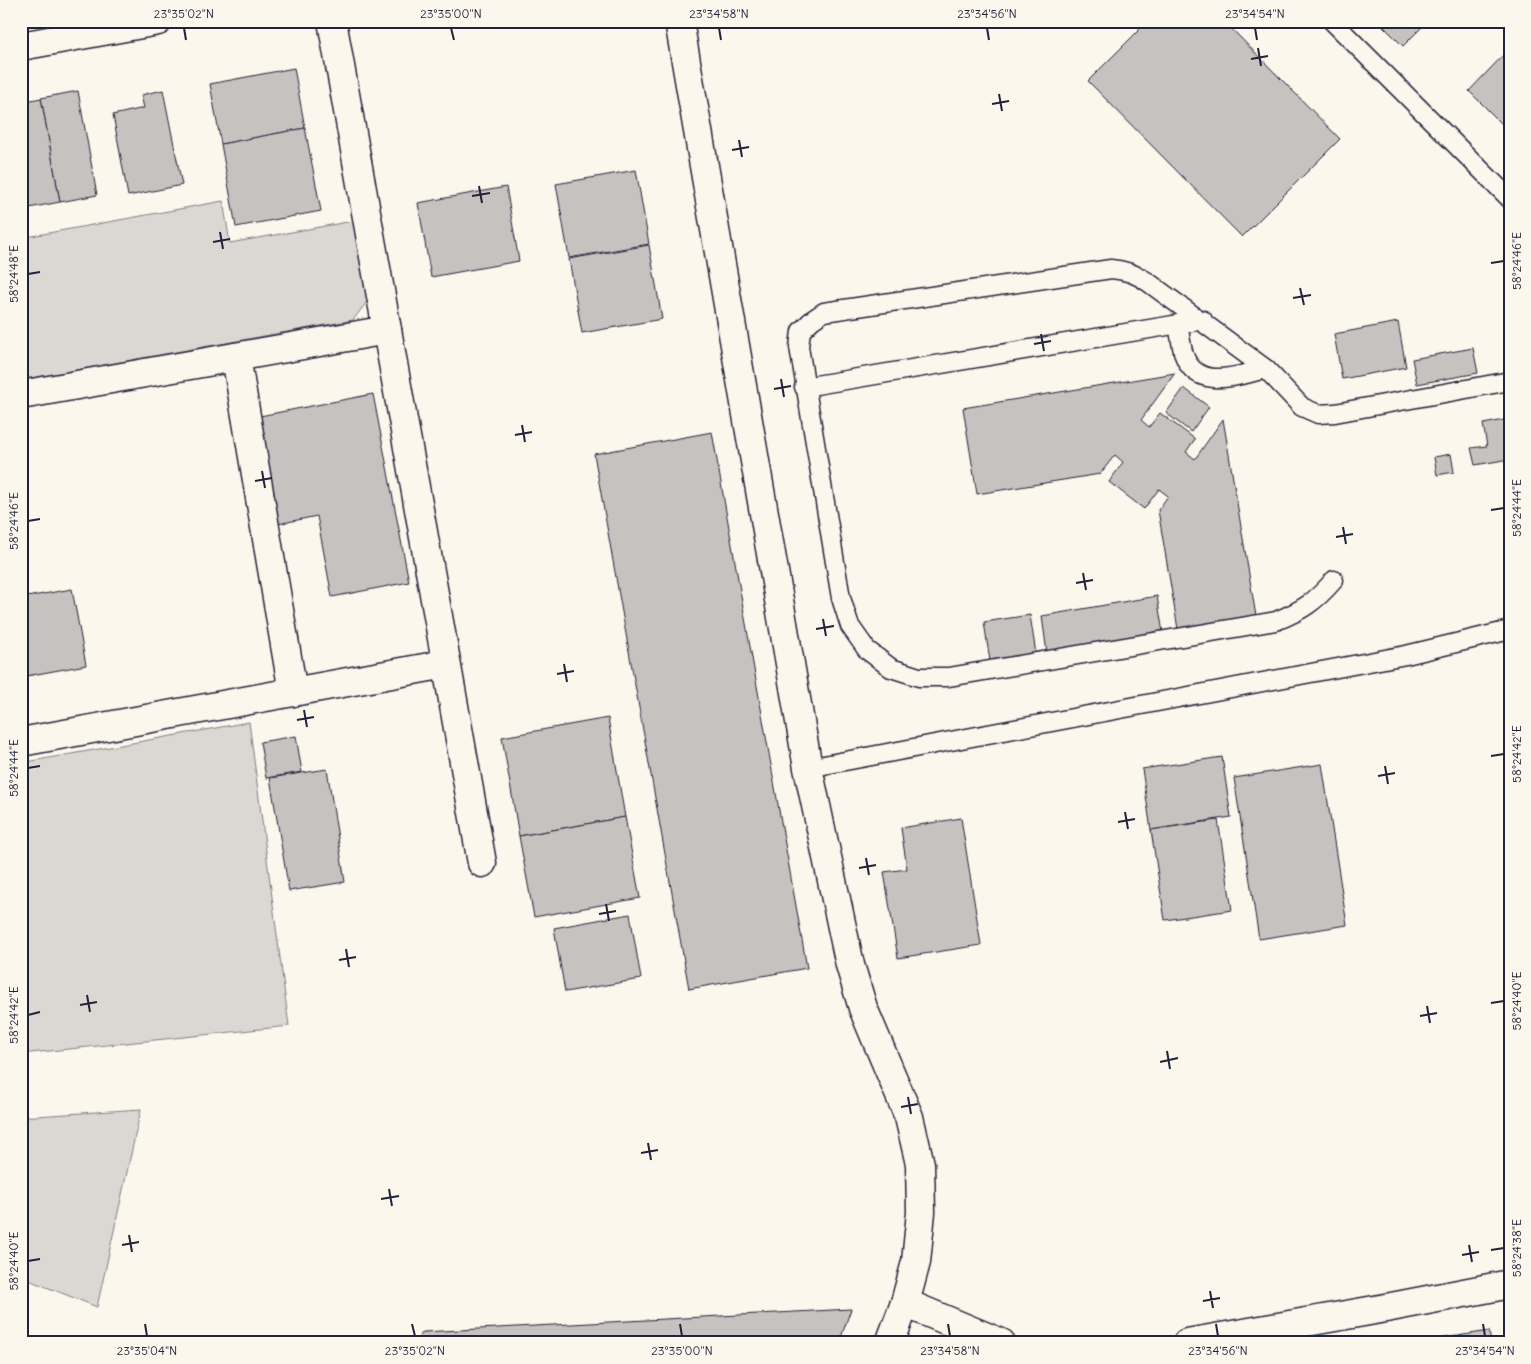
<svg xmlns="http://www.w3.org/2000/svg" width="1531" height="1364" font-family="Delius,sans-serif">
  <style>
    .green { fill: #dbd8d3; stroke: #7e7d87 }
    .building { fill: #c6c2c0; stroke: #22223b }
    .lines { fill: none; stroke-linecap: round; stroke-linejoin: round }
    .lane-casing { stroke: #22223b; stroke-width: 21 }
    .street-casing { stroke: #22223b; stroke-width: 31 }
    .lane { stroke: #fbf7ec; stroke-width: 18 }
    .street { stroke: #fbf7ec; stroke-width: 28 }
    .ticks { fill: none; stroke: #22223b; stroke-width: 2 }
    .neatline { fill: none; stroke: #22223b; stroke-width: 2 }
    .ticks-label { font-size: 12px; text-anchor: middle; fill: #22223b }
  </style>
  <rect width="100%" height="100%" fill="#fbf7ec"/>
  <filter id="ink" filterUnits="userSpaceOnUse"><feTurbulence type="fractalNoise" baseFrequency=".02" numOctaves="2"/><feDisplacementMap in="SourceGraphic" scale="10" xChannelSelector="R" yChannelSelector="G"/><feConvolveMatrix kernelMatrix="1 2 1 2 8 2 1 2 1" color-interpolation-filters="sRGB"/></filter>
  <g filter="url(#ink)">
    <!-- green -->
    <g class="green">
      <path d="M 223,201 L 230,243 L 359,220 L 373,294 L 353,320 L 21,380 L 21,238 Z"/>
      <path d="M 249,722 L 289,1026 L 21,1054 L 21,763 Z"/>
      <path d="M 141,1109 L 97,1307 L 21,1277 L 21,1117 Z"/>
    </g>
    <!-- building -->
    <g class="building">
      <path d="M 1148,21 L 1224,21 L 1340,139 L 1242,237 L 1088,81 Z"/>
      <path d="M 1378,21 L 1428,21 L 1403,46 Z"/>
      <path d="M 1510,48 L 1510,132 L 1469,91 Z"/>
      <path d="M 294,68 L 305,128 L 221,144 L 210,84 Z"/>
      <path d="M 163,90 L 182,185 L 128,196 L 113,115 L 144,108 L 141,95 Z"/>
      <path d="M 78,91 L 97,195 L 60,202 L 41,98 Z"/>
      <path d="M 41,98 L 60,202 L 24,209 L 21,194 L 21,102 Z"/>
      <path d="M 305,128 L 321,211 L 236,227 L 221,144 Z"/>
      <path d="M 636,170 L 649,244 L 569,258 L 556,184 Z"/>
      <path d="M 506,187 L 519,261 L 431,277 L 418,203 Z"/>
      <path d="M 649,245 L 662,319 L 582,333 L 569,259 Z"/>
      <path d="M 1398,322 L 1406,367 L 1342,379 L 1334,334 Z"/>
      <path d="M 1473,348 L 1478,373 L 1417,384 L 1412,359 Z"/>
      <path d="M 1175,373 L 1141,420 L 1149,427 L 1160,413 L 1195,439 L 1186,452 L 1195,459 L 1223,419 L 1258,628 L 1180,641 L 1158,510 L 1168,496 L 1159,489 L 1144,509 L 1109,482 L 1123,462 L 1115,455 L 1100,474 L 977,494 L 963,408 Z"/>
      <path d="M 1184,388 L 1209,407 L 1191,432 L 1166,413 Z"/>
      <path d="M 373,394 L 409,582 L 332,597 L 317,516 L 278,524 L 254,444 L 265,442 L 260,416 Z"/>
      <path d="M 1510,419 L 1510,459 L 1475,465 L 1471,448 L 1487,446 L 1483,424 Z"/>
      <path d="M 712,432 L 807,968 L 689,989 L 594,454 Z"/>
      <path d="M 1451,454 L 1454,472 L 1437,475 L 1434,457 Z"/>
      <path d="M 72,589 L 86,665 L 21,677 L 21,598 Z"/>
      <path d="M 1157,596 L 1163,633 L 1047,653 L 1042,616 Z"/>
      <path d="M 1030,615 L 1036,654 L 990,661 L 984,622 Z"/>
      <path d="M 608,718 L 625,817 L 519,836 L 502,737 Z"/>
      <path d="M 296,736 L 302,772 L 266,778 L 260,742 Z"/>
      <path d="M 1222,757 L 1231,817 L 1151,830 L 1142,769 Z"/>
      <path d="M 1322,764 L 1347,925 L 1259,939 L 1234,778 Z"/>
      <path d="M 327,769 L 345,882 L 289,891 L 270,778 Z"/>
      <path d="M 625,817 L 640,898 L 534,917 L 519,836 Z"/>
      <path d="M 961,818 L 981,945 L 898,958 L 884,872 L 907,869 L 901,828 Z"/>
      <path d="M 1218,820 L 1232,910 L 1165,920 L 1151,830 Z"/>
      <path d="M 630,914 L 641,979 L 565,992 L 554,928 Z"/>
      <path d="M 851,1309 L 839,1343 L 414,1343 L 423,1332 Z"/>
      <path d="M 1489,1331 L 1491,1343 L 1412,1343 Z"/>
    </g>
    <g class="lines">
      <!-- lane casing -->
      <g class="lane-casing">
        <g id="lane">
          <path d="M 1332,21 L 1510,199"/>
          <path d="M 1178,324 C 1180,334 1181,345 1184,355 C 1197,392 1239,375 1266,369"/>
          <path d="M 804,387 L 1203,320"/>
          <path d="M 1334,580 C 1315,602 1303,610 1276,621 L 949,677 L 919,677 L 891,668 L 867,650 L 850,626 L 841,598 L 799,347 L 801,331 L 812,320 L 824,312 L 1111,269 C 1126,270 1136,274 1148,282 L 1266,369 L 1302,407 L 1318,414 L 1335,413 L 1510,381"/>
          <path d="M 808,768 L 1406,655 L 1510,630"/>
        </g>
      </g>
      <!-- street casing -->
      <g class="street-casing">
        <g id="street">
          <path d="M 332,21 L 482,863"/>
          <path d="M 679,21 L 808,768 L 850,965 L 863,1008 L 909,1117 L 920,1164 L 921,1212 L 916,1262 L 905,1303 L 890,1343"/>
          <path d="M 21,46 L 158,21"/>
          <path d="M 236,357 L 293,692"/>
          <path d="M 21,395 L 387,330"/>
          <path d="M 21,742 L 446,664"/>
          <path d="M 905,1303 L 1001,1343"/>
          <path d="M 1187,1343 L 1386,1308 L 1510,1284"/>
        </g>
      </g>
      <!-- lane -->
      <use href="#lane" class="lane"/>
      <!-- street -->
      <use href="#street" class="street"/>
    </g>
  </g>
  <!-- ticks -->
  <path class="ticks" d="M 184,28 L 186,40M 451,28 L 454,40M 719,28 L 721,40M 987,28 L 989,40M 1255,28 L 1257,40M 1258,48 L 1261,66M 1251,59 L 1268,56M 999,94 L 1002,111M 992,104 L 1009,101M 739,140 L 742,157M 732,150 L 749,147M 479,186 L 482,203M 472,196 L 490,193M 220,232 L 223,249M 213,242 L 230,239M 1491,263 L 1504,261M 28,274 L 40,272M 1300,288 L 1304,305M 1293,298 L 1311,295M 1041,334 L 1044,351M 1034,344 L 1051,341M 781,379 L 784,397M 774,389 L 791,386M 522,425 L 525,442M 515,435 L 532,432M 262,471 L 265,488M 255,481 L 272,478M 1491,510 L 1504,508M 28,521 L 40,519M 1343,527 L 1346,544M 1336,537 L 1353,534M 1083,573 L 1086,590M 1076,583 L 1093,580M 823,619 L 826,636M 816,629 L 834,626M 564,664 L 567,682M 557,674 L 574,671M 304,710 L 307,727M 297,720 L 314,717M 1491,756 L 1504,754M 1385,766 L 1388,784M 28,768 L 40,766M 1378,776 L 1395,773M 1125,812 L 1128,829M 1118,822 L 1135,819M 866,858 L 869,875M 859,868 L 876,865M 606,904 L 609,921M 599,914 L 616,911M 346,949 L 349,967M 339,960 L 356,957M 87,995 L 90,1012M 1491,1003 L 1504,1001M 80,1005 L 97,1002M 1427,1006 L 1430,1023M 28,1015 L 40,1012M 1420,1016 L 1437,1013M 1167,1051 L 1170,1069M 1160,1062 L 1178,1058M 908,1097 L 911,1114M 901,1107 L 918,1104M 648,1143 L 651,1160M 641,1153 L 658,1150M 389,1189 L 392,1206M 381,1199 L 399,1196M 129,1235 L 132,1252M 122,1245 L 139,1242M 1469,1245 L 1472,1262M 1491,1250 L 1504,1248M 1462,1255 L 1479,1252M 28,1261 L 40,1259M 1210,1291 L 1213,1308M 1203,1301 L 1220,1298M 145,1324 L 147,1336M 412,1324 L 415,1336M 680,1324 L 682,1336M 948,1324 L 950,1336M 1216,1324 L 1218,1336M 1483,1324 L 1485,1336"/>
  <!-- margin -->
  <rect width="1531" height="1364" fill="none" stroke="#fbf7ec" stroke-width="55"/>
  <rect x="28" y="28" width="1476" height="1308" class="neatline"/>
  <g class="ticks-label">
    <text x="184" y="18">23°35'02"N</text>
    <text x="451" y="18">23°35'00"N</text>
    <text x="719" y="18">23°34'58"N</text>
    <text x="987" y="18">23°34'56"N</text>
    <text x="1255" y="18">23°34'54"N</text>
    <text transform="translate(1517 261) rotate(-90)" y="4">58°24'46"E</text>
    <text transform="translate(14 274) rotate(-90)" y="4">58°24'48"E</text>
    <text transform="translate(1517 508) rotate(-90)" y="4">58°24'44"E</text>
    <text transform="translate(14 521) rotate(-90)" y="4">58°24'46"E</text>
    <text transform="translate(1517 754) rotate(-90)" y="4">58°24'42"E</text>
    <text transform="translate(14 768) rotate(-90)" y="4">58°24'44"E</text>
    <text transform="translate(1517 1001) rotate(-90)" y="4">58°24'40"E</text>
    <text transform="translate(14 1015) rotate(-90)" y="4">58°24'42"E</text>
    <text transform="translate(1517 1248) rotate(-90)" y="4">58°24'38"E</text>
    <text transform="translate(14 1261) rotate(-90)" y="4">58°24'40"E</text>
    <text x="147" y="1355">23°35'04"N</text>
    <text x="415" y="1355">23°35'02"N</text>
    <text x="682" y="1355">23°35'00"N</text>
    <text x="950" y="1355">23°34'58"N</text>
    <text x="1218" y="1355">23°34'56"N</text>
    <text x="1485" y="1355">23°34'54"N</text>
  </g>
</svg>
